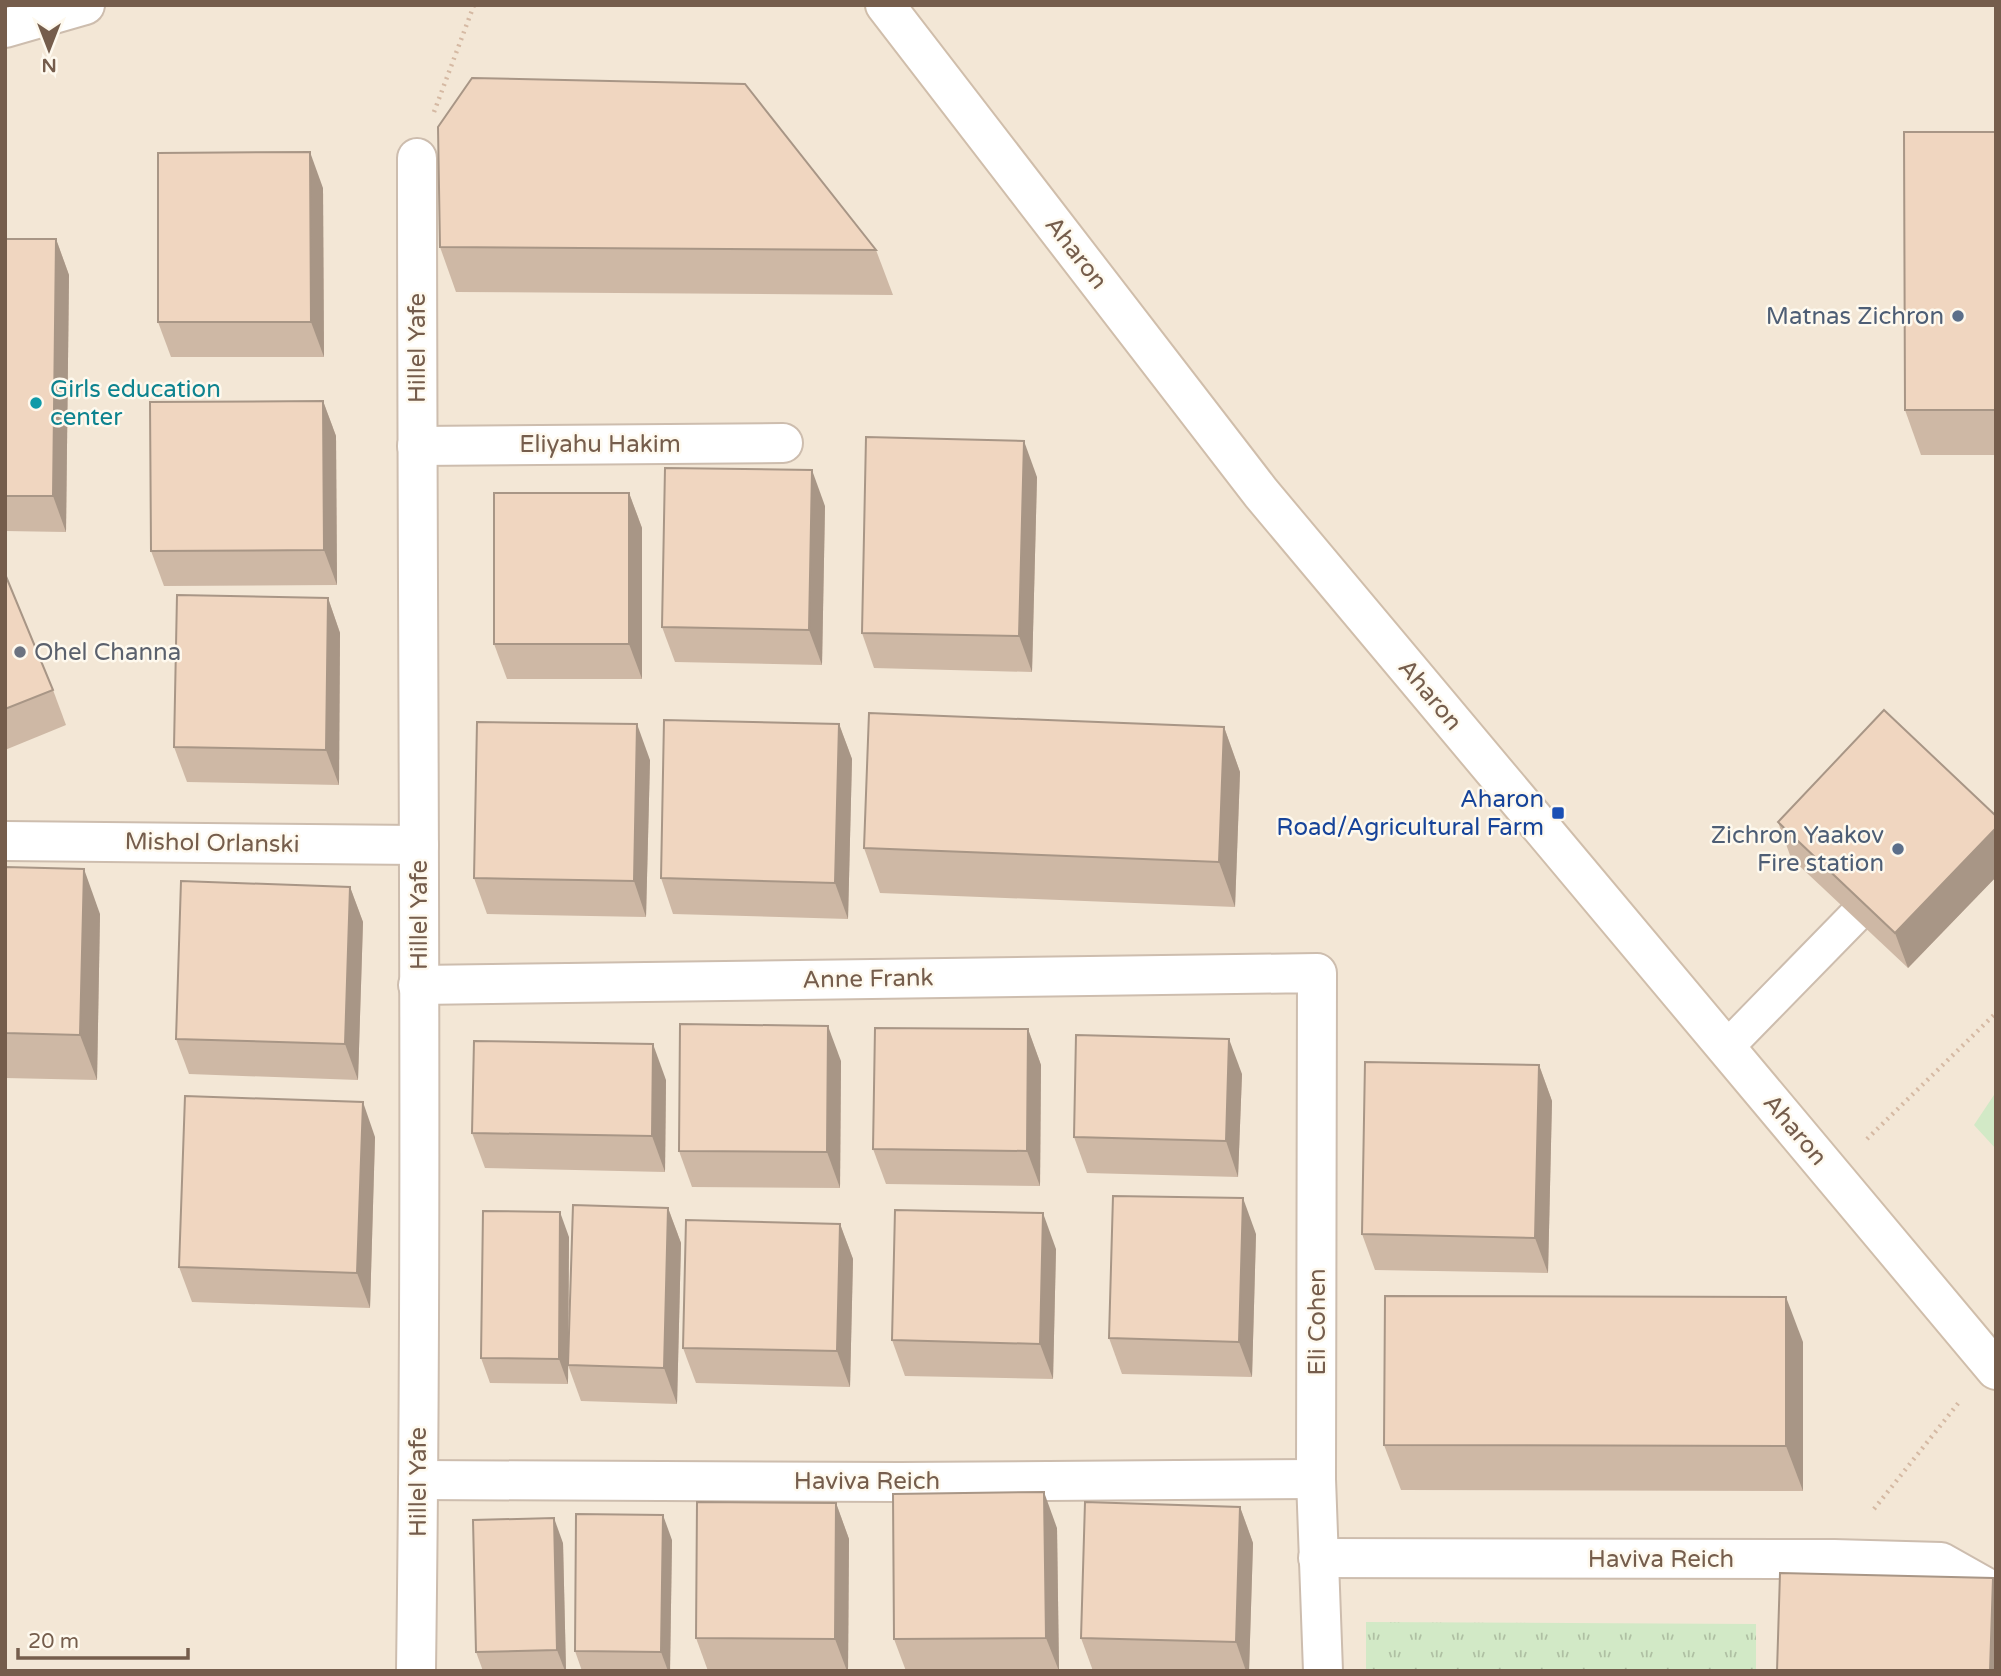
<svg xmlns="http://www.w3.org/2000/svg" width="2001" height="1676" font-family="'Varela Round',sans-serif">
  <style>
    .residential { fill: #f3e7d6 }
    .green { fill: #d2e9c6 }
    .park { fill: url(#park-tufts) }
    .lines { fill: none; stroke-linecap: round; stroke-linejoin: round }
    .lane-casing { stroke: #cdbdae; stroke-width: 37 }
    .street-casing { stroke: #cdbdae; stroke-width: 42 }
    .secondary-casing { stroke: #d0beab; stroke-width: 42 }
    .path { stroke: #d5b9a3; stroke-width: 4.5; stroke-dasharray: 2 5; stroke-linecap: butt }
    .lane { stroke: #fff; stroke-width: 33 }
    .street { stroke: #fff; stroke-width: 38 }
    .secondary { stroke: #fff; stroke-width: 38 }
    .wall { fill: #ceb8a5 }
    .shaded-wall { fill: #a89686 }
    .building { fill: #f0d6c0; stroke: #a89686; stroke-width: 2 }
    .service-dot { fill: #5c6f8a; stroke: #fef9ee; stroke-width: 2.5 }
    .culture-dot { fill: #0f9aa8; stroke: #fef9ee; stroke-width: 2.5 }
    .worship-dot { fill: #6b7280; stroke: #fef9ee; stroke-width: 2.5 }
    .transit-dot { fill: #1a4fb4; stroke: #fef9ee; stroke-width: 2.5 }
    .labels { text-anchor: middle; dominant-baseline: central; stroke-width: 5; stroke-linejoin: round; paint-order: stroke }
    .street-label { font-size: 24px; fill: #755d4c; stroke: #fef9ee }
    .service-label { font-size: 24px; fill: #4e5e75; stroke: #fef9ee; text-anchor: end }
    .culture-label { font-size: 24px; fill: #0d838f; stroke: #fef9ee; text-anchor: start }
    .worship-label { font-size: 24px; fill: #5b616d; stroke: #fef9ee; text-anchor: start }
    .transit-label { font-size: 24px; fill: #164399; stroke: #fef9ee; text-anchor: end }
  </style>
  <defs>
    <pattern id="park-tufts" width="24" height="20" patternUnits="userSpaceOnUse" patternTransform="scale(1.75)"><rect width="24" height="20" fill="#d2e9c6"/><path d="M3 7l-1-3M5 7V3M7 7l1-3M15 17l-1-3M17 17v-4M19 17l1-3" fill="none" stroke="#afc0a3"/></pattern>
  </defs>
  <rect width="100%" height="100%" fill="#fcf5e7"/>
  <!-- residential -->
  <rect class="residential" x="5" y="5" width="1991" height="1666"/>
  <!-- green -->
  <path class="green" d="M 1996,1092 L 1996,1149 L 1974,1125 Z"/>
  <!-- park -->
  <path class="park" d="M 1366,1622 L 1756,1624 L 1756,1671 L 1366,1671 Z"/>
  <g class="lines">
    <!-- lane casing -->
    <g class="lane-casing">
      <path id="lane" d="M 1726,1048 L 1854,917"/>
    </g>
    <!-- street casing -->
    <g class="street-casing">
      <g id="street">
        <path d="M 5,28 L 85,5"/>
        <path d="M 417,446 L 783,443"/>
        <path d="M 5,841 L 419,845"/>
        <path d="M 418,985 L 1317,973 L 1316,1479 L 1323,1671"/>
        <path d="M 418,1480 L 900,1482 L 1316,1479"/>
        <path d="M 1318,1558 L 1834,1559 L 1941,1562 L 1996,1593"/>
        <path d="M 416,1671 C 423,1167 417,663 417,158"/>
      </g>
    </g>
    <!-- secondary casing -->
    <g class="secondary-casing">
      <path id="secondary" d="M 885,5 L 1261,493 L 1996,1370"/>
    </g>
    <!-- path -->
    <g class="path">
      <path d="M 434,112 L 474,5"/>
      <path d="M 1867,1139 L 1996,1013"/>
      <path d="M 1874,1509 L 1960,1401"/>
    </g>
    <!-- lane -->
    <use href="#lane" class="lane"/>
    <!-- street -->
    <use href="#street" class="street"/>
    <!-- secondary -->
    <use href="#secondary" class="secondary"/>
  </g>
  <!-- wall -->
  <g class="wall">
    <path d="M 1996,132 L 1996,455 L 1921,455 L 1905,410 Z"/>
    <path d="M 323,188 L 324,357 L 171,357 L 158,322 Z"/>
    <path d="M 5,239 L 56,239 L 69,275 L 66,532 L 5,531 Z"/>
    <path d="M 440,247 L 876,250 L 893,295 L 456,292 Z"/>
    <path d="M 323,401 L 336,436 L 337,585 L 164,586 L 151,551 Z"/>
    <path d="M 1037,477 L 1032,672 L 874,668 L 862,633 Z"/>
    <path d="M 629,493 L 642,528 L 642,679 L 507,679 L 494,644 Z"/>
    <path d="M 825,506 L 822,665 L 675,662 L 662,627 Z"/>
    <path d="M 5,574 L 53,690 L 66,725 L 5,750 Z"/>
    <path d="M 328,598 L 340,633 L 339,785 L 187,782 L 174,747 Z"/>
    <path d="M 839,724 L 852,759 L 848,919 L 673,914 L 661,878 Z"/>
    <path d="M 1224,727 L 1240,772 L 1235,907 L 880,893 L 864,848 Z"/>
    <path d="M 650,760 L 646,917 L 487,914 L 474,878 Z"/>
    <path d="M 1996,816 L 1996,877 L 1908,968 L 1791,858 L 1778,822 Z"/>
    <path d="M 5,867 L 100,914 L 97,1080 L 5,1078 Z"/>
    <path d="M 350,887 L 363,922 L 358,1080 L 189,1074 L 176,1039 Z"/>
    <path d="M 1028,1029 L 1041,1065 L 1040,1186 L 886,1184 L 873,1149 Z"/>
    <path d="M 841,1061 L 840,1188 L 692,1187 L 679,1151 Z"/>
    <path d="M 1539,1065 L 1552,1101 L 1548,1273 L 1375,1270 L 1362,1234 Z"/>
    <path d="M 1242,1074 L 1238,1177 L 1087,1173 L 1074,1137 Z"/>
    <path d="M 666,1080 L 665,1172 L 485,1168 L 472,1133 Z"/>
    <path d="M 375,1137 L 370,1308 L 192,1302 L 179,1267 Z"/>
    <path d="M 668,1208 L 681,1243 L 677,1404 L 581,1401 L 568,1365 Z"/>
    <path d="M 840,1224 L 853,1259 L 850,1387 L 696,1383 L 683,1348 Z"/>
    <path d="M 1256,1234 L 1252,1377 L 1122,1374 L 1109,1338 Z"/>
    <path d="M 569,1237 L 568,1384 L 490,1383 L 481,1358 Z"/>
    <path d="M 1056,1249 L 1053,1379 L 905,1376 L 892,1340 Z"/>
    <path d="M 1803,1342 L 1803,1491 L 1401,1490 L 1384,1445 Z"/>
    <path d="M 836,1503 L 849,1539 L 848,1671 L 708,1671 L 696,1638 Z"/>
    <path d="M 1240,1507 L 1253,1543 L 1249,1671 L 1093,1671 L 1081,1638 Z"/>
    <path d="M 1057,1528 L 1059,1671 L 906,1671 L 894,1639 Z"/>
    <path d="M 672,1540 L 670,1671 L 582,1671 L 575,1651 Z"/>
    <path d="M 563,1543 L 566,1671 L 483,1671 L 476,1652 Z"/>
  </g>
  <!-- shaded-wall -->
  <g class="shaded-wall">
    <path d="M 310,152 L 323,188 L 324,357 L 311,322 Z"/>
    <path d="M 56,239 L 69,275 L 66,532 L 53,496 Z"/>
    <path d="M 323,401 L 336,436 L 337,585 L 324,550 Z"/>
    <path d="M 1024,441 L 1037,477 L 1032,672 L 1019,636 Z"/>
    <path d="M 812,470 L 825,506 L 822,665 L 809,630 Z"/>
    <path d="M 629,493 L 642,528 L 642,679 L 629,644 Z"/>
    <path d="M 328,598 L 340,633 L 339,785 L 326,750 Z"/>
    <path d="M 637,724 L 650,760 L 646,917 L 634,881 Z"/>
    <path d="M 839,724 L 852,759 L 848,919 L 835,883 Z"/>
    <path d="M 1224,727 L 1240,772 L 1235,907 L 1219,862 Z"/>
    <path d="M 1996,828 L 1996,877 L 1908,968 L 1895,933 Z"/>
    <path d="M 84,869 L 100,914 L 97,1080 L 80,1035 Z"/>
    <path d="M 350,887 L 363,922 L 358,1080 L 345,1044 Z"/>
    <path d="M 828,1026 L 841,1061 L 840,1188 L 827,1152 Z"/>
    <path d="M 1028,1029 L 1041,1065 L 1040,1186 L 1027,1151 Z"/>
    <path d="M 1229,1039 L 1242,1074 L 1238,1177 L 1226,1141 Z"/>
    <path d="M 653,1044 L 666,1080 L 665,1172 L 652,1136 Z"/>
    <path d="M 1539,1065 L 1552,1101 L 1548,1273 L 1535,1238 Z"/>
    <path d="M 363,1102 L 375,1137 L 370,1308 L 357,1273 Z"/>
    <path d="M 1243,1198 L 1256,1234 L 1252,1377 L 1239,1342 Z"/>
    <path d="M 668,1208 L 681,1243 L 677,1404 L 664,1368 Z"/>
    <path d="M 560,1212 L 569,1237 L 568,1384 L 559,1359 Z"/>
    <path d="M 1043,1213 L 1056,1249 L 1053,1379 L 1040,1344 Z"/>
    <path d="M 840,1224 L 853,1259 L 850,1387 L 837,1351 Z"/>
    <path d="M 1786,1297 L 1803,1342 L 1803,1491 L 1786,1446 Z"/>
    <path d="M 1044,1492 L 1057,1528 L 1059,1671 L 1046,1638 Z"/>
    <path d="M 836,1503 L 849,1539 L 848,1671 L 847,1671 L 835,1639 Z"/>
    <path d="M 1240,1507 L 1253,1543 L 1249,1671 L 1246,1671 L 1236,1642 Z"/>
    <path d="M 663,1515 L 672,1540 L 670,1671 L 668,1671 L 661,1652 Z"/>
    <path d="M 554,1518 L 563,1543 L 566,1671 L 565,1671 L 557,1650 Z"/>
    <path d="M 1993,1578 L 1996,1586 L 1996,1671 L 1990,1671 Z"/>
  </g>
  <!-- building -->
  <g class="building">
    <path d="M 472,78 L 745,84 L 876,250 L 440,247 L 438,127 Z"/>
    <path d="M 1904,132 L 1996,132 L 1996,410 L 1905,410 Z"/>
    <path d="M 310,152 L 311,322 L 158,322 L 158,153 Z"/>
    <path d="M 5,239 L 56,239 L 53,496 L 5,496 Z"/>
    <path d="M 323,401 L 324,550 L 151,551 L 150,402 Z"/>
    <path d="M 866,437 L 1024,441 L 1019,636 L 862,633 Z"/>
    <path d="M 665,468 L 812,470 L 809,630 L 662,627 Z"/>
    <rect x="494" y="493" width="135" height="151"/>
    <path d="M 5,574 L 53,690 L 5,709 Z"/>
    <path d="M 177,595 L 328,598 L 326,750 L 174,747 Z"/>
    <path d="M 1884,710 L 1996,816 L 1996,828 L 1895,933 L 1778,822 Z"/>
    <path d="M 869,713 L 1224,727 L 1219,862 L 864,848 Z"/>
    <path d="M 664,720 L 839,724 L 835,883 L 661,878 Z"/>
    <path d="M 477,722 L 637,724 L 634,881 L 474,878 Z"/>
    <path d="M 5,867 L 84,869 L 80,1035 L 5,1033 Z"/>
    <path d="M 181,881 L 350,887 L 345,1044 L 176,1039 Z"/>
    <path d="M 680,1024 L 828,1026 L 827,1152 L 679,1151 Z"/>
    <path d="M 875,1028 L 1028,1029 L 1027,1151 L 873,1149 Z"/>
    <path d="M 1076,1035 L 1229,1039 L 1226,1141 L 1074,1137 Z"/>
    <path d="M 474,1041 L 653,1044 L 652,1136 L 472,1133 Z"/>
    <path d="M 1365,1062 L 1539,1065 L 1535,1238 L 1362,1234 Z"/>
    <path d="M 185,1096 L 363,1102 L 357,1273 L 179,1267 Z"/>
    <path d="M 1113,1196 L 1243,1198 L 1239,1342 L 1109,1338 Z"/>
    <path d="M 573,1205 L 668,1208 L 664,1368 L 568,1365 Z"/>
    <path d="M 895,1210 L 1043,1213 L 1040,1344 L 892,1340 Z"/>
    <path d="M 483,1211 L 560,1212 L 559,1359 L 481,1358 Z"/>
    <path d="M 686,1220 L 840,1224 L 837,1351 L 683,1348 Z"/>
    <path d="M 1385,1296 L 1786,1297 L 1786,1446 L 1384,1445 Z"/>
    <path d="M 1044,1492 L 1046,1638 L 894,1639 L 893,1494 Z"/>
    <path d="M 697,1502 L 836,1503 L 835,1639 L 696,1638 Z"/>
    <path d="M 1085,1502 L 1240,1507 L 1236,1642 L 1081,1638 Z"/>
    <path d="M 576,1514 L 663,1515 L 661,1652 L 575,1651 Z"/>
    <path d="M 554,1518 L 557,1650 L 476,1652 L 473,1520 Z"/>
    <path d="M 1780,1573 L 1993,1578 L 1990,1671 L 1777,1671 Z"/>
  </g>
  <!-- markers -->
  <g class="service-dot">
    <circle cx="1958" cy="316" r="7"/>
    <circle cx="1898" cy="849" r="7"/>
  </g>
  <circle class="culture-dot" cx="36" cy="403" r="7"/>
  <circle class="worship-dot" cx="20" cy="652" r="7"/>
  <rect class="transit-dot" x="1551" y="806" width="14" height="14" rx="3.5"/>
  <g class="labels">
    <!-- street labels -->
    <g class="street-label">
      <text transform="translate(1076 253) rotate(52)">Aharon</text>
      <text transform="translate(417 348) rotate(-90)">Hillel Yafe</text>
      <text x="600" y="444">Eliyahu Hakim</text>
      <text transform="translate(1430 695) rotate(50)">Aharon</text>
      <text transform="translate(212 843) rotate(1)">Mishol Orlanski</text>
      <text transform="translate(419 915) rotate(-90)">Hillel Yafe</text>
      <text transform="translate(868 979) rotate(-1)">Anne Frank</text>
      <text transform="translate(1795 1130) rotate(50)">Aharon</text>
      <text transform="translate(1317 1322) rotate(-90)">Eli Cohen</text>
      <text x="867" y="1481">Haviva Reich</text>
      <text transform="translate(418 1482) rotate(-90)">Hillel Yafe</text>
      <text x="1661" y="1559">Haviva Reich</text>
    </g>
    <!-- service labels -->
    <g class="service-label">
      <text x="1944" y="316">Matnas Zichron</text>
      <text x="1884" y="835">Zichron Yaakov<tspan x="1884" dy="28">Fire station</tspan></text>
    </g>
    <!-- culture labels -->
    <g class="culture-label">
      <text x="50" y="389">Girls education<tspan x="50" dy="28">center</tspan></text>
    </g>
    <!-- worship labels -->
    <g class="worship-label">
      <text x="34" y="652">Ohel Channa</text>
    </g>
    <!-- transit labels -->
    <g class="transit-label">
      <text x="1544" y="799">Aharon<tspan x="1544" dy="28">Road/Agricultural Farm</tspan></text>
    </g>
  </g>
  <!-- border -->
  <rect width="2001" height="1676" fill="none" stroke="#755d4c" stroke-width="14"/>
  <!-- north arrow -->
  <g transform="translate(49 49) rotate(180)" stroke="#fef9ee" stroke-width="5" paint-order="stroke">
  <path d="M0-5L12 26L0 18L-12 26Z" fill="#755d4c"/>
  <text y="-10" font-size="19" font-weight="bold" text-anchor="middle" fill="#755d4c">N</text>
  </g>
  <!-- scale -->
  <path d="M18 1648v10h170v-10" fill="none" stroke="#755d4c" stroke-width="3.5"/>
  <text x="28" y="1648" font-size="21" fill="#755d4c" stroke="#fef9ee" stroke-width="5" paint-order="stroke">20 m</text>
</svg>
